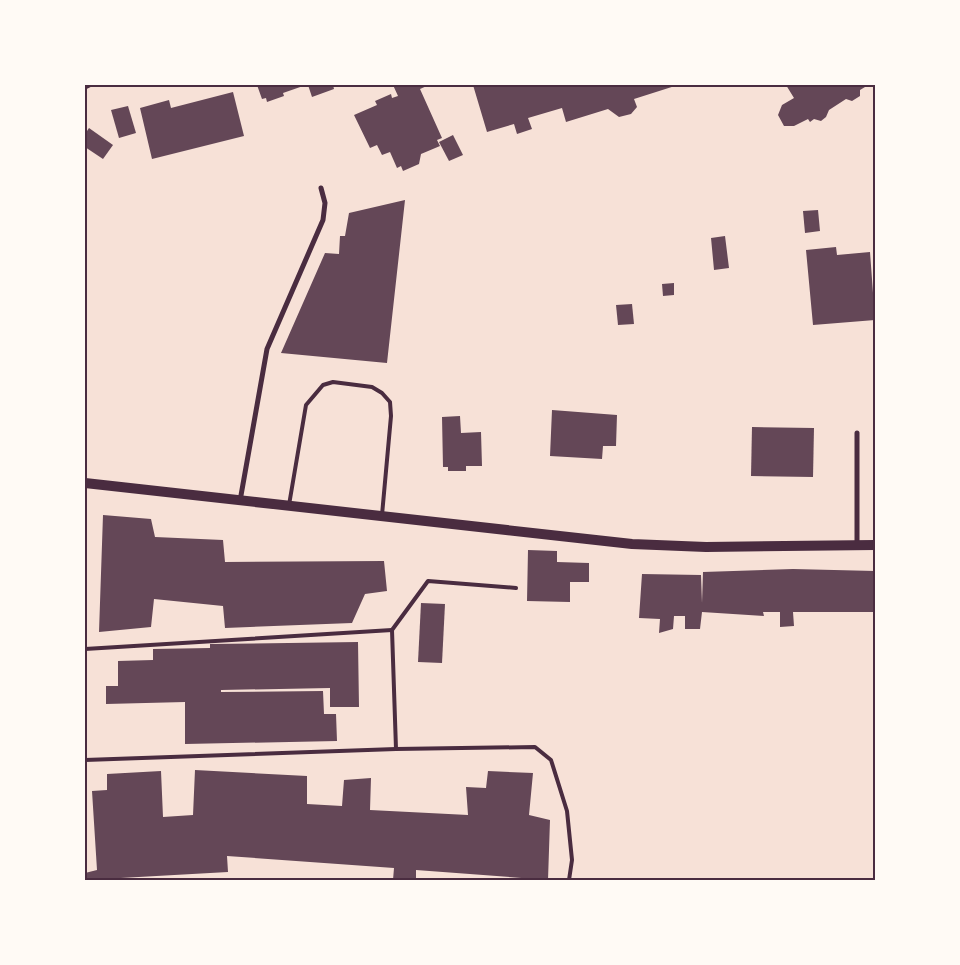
<svg xmlns="http://www.w3.org/2000/svg" width="960" height="965" font-family="'Source Sans 3',sans-serif">
  <style>
    .building { fill: #644757 }
    .lines { fill: none; stroke-linecap: round; stroke-linejoin: round }
    .service { stroke: #4a2c40; stroke-width: 4 }
    .minor { stroke: #4a2c40; stroke-width: 5 }
    .secondary { stroke: #4a2c40; stroke-width: 10 }
    .neatline { fill: none; stroke: #4a2c40; stroke-width: 2 }
  </style>
  <rect width="100%" height="100%" fill="#f7e1d7"/>
  <!-- building -->
  <g class="building">
    <path d="M 257,85 L 306,85 L 283,93 L 284,96 L 267,102 L 266,98 L 262,99 Z"/>
    <path d="M 308,85 L 333,85 L 334,89 L 312,97 Z"/>
    <path d="M 393,85 L 429,85 L 420,89 L 442,138 L 437,140 L 440,146 L 421,154 L 419,164 L 403,171 L 401,166 L 397,168 L 390,152 L 382,155 L 377,145 L 370,148 L 354,115 L 377,105 L 375,101 L 391,94 L 392,98 L 398,96 Z"/>
    <path d="M 473,85 L 678,85 L 634,99 L 637,107 L 631,114 L 619,117 L 608,109 L 566,122 L 562,108 L 528,118 L 532,129 L 517,134 L 514,124 L 487,132 Z"/>
    <path d="M 786,85 L 864,85 L 865,87 L 860,90 L 860,96 L 852,101 L 846,99 L 829,110 L 826,117 L 821,121 L 814,119 L 810,122 L 808,119 L 794,126 L 784,126 L 778,115 L 782,105 L 794,98 Z"/>
    <path d="M 233,92 L 244,136 L 152,159 L 140,108 L 169,100 L 171,108 Z"/>
    <path d="M 128,106 L 136,133 L 119,138 L 111,110 Z"/>
    <path d="M 89,128 L 113,145 L 103,159 L 85,147 L 85,134 Z"/>
    <path d="M 453,135 L 463,155 L 449,161 L 439,142 Z"/>
    <path d="M 405,200 L 387,363 L 281,353 L 325,253 L 339,254 L 340,236 L 345,236 L 349,213 Z"/>
    <path d="M 818,210 L 820,231 L 805,233 L 803,211 Z"/>
    <path d="M 725,236 L 729,268 L 714,270 L 711,238 Z"/>
    <path d="M 836,247 L 837,255 L 870,252 L 875,320 L 813,325 L 806,250 Z"/>
    <path d="M 674,283 L 674,295 L 663,296 L 662,284 Z"/>
    <path d="M 632,304 L 634,324 L 618,325 L 616,305 Z"/>
    <path d="M 552,410 L 617,415 L 616,446 L 603,446 L 602,459 L 550,456 Z"/>
    <path d="M 460,416 L 461,433 L 481,432 L 482,466 L 466,466 L 466,471 L 448,471 L 448,467 L 443,467 L 442,417 Z"/>
    <path d="M 752,427 L 814,428 L 813,477 L 751,476 Z"/>
    <path d="M 103,515 L 151,519 L 155,537 L 223,540 L 225,562 L 384,561 L 387,591 L 365,594 L 352,623 L 225,628 L 223,606 L 154,599 L 151,627 L 99,632 Z"/>
    <path d="M 528,550 L 557,551 L 557,562 L 589,563 L 589,582 L 570,582 L 570,602 L 527,601 Z"/>
    <path d="M 793,569 L 875,571 L 875,612 L 793,612 L 794,626 L 780,627 L 780,612 L 763,612 L 764,616 L 702,612 L 700,629 L 685,629 L 685,616 L 674,616 L 673,629 L 659,633 L 660,619 L 639,618 L 642,574 L 701,575 L 702,603 L 703,572 Z"/>
    <path d="M 421,603 L 445,604 L 442,663 L 418,662 Z"/>
    <path d="M 358,642 L 359,707 L 330,707 L 330,688 L 221,690 L 221,692 L 323,691 L 324,714 L 336,714 L 337,741 L 185,744 L 185,702 L 106,704 L 106,686 L 118,686 L 118,661 L 153,660 L 153,649 L 210,648 L 210,644 Z"/>
    <path d="M 195,770 L 307,776 L 307,804 L 342,806 L 344,780 L 371,778 L 370,810 L 468,815 L 466,787 L 486,788 L 488,771 L 533,773 L 529,815 L 550,820 L 548,880 L 416,870 L 416,880 L 393,880 L 394,868 L 227,856 L 228,872 L 85,880 L 85,873 L 97,870 L 92,791 L 107,790 L 107,774 L 161,771 L 163,817 L 193,815 Z"/>
  </g>
  <g class="lines">
    <!-- service -->
    <g class="service">
      <path d="M 289,505 L 306,405 L 323,385 L 333,382 L 372,387 L 382,393 L 390,402 L 391,416 L 382,515"/>
      <path d="M 85,649 L 392,630"/>
      <path d="M 396,749 L 392,630 L 428,581 L 516,588"/>
      <path d="M 85,760 L 396,749 L 535,747 L 551,760 L 567,811 L 572,860 L 569,880"/>
    </g>
    <!-- minor -->
    <g class="minor">
      <path d="M 85,87 L 89,85"/>
      <path d="M 240,501 L 267,349 L 323,220 L 325,203 L 321,188"/>
      <path d="M 857,546 L 857,433"/>
    </g>
    <!-- secondary -->
    <path class="secondary" d="M 85,483 L 632,544 L 706,547 L 875,545"/>
  </g>
  <!-- border -->
  <rect width="960" height="965" fill="none" stroke="#fffaf5" stroke-width="172"/>
  <rect x="86" y="86" width="788" height="793" class="neatline"/>
</svg>
